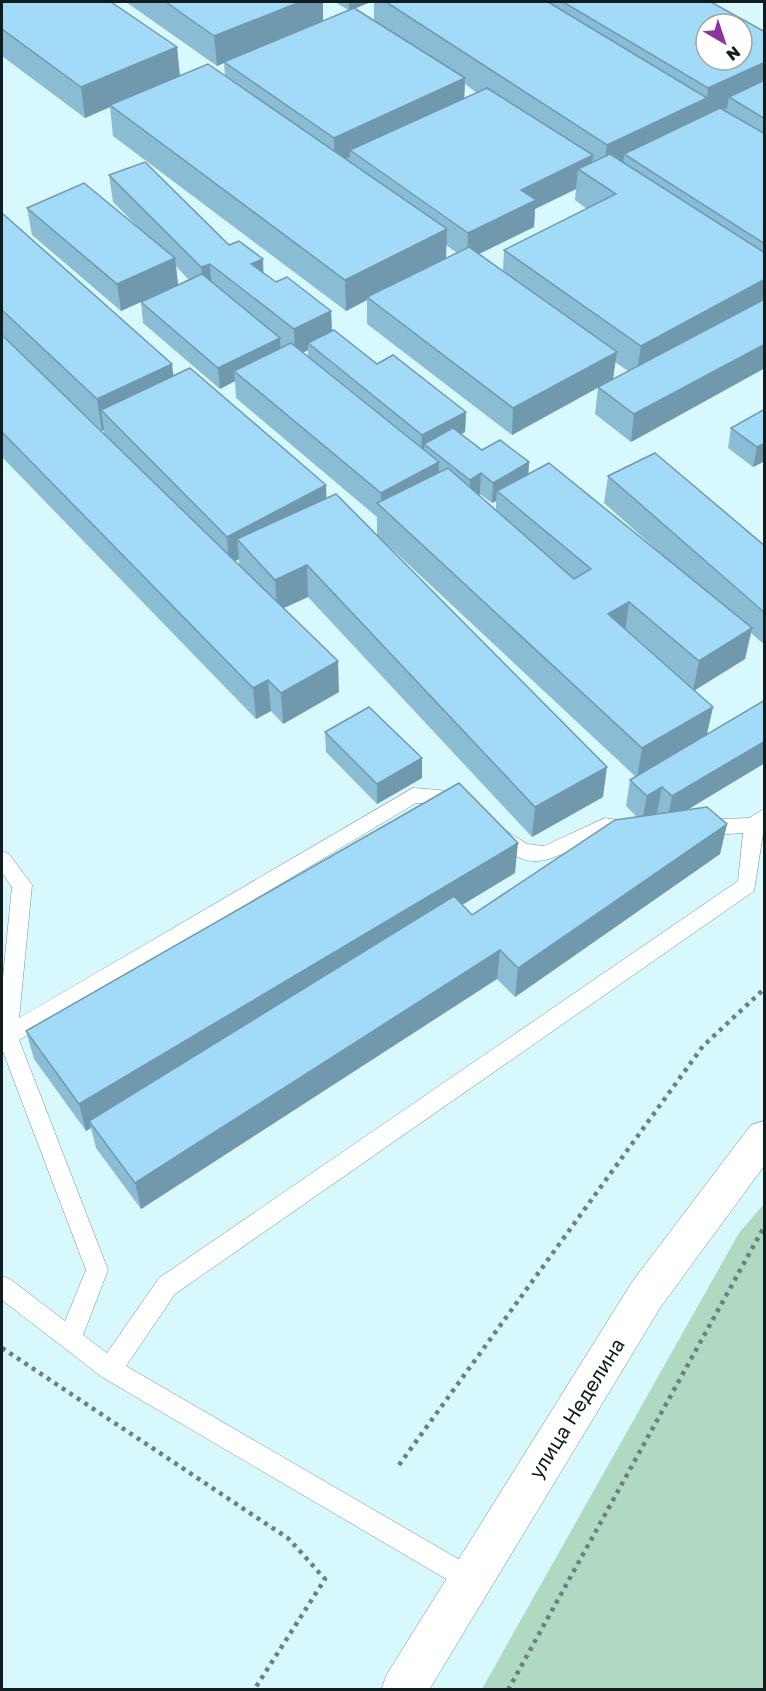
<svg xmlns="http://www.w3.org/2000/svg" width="766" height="1691" font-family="'Golos Text',sans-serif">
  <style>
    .green { fill: #afd9c0 }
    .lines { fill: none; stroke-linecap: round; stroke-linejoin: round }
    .lane-casing { stroke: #749396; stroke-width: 1 }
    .secondary-casing { stroke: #749396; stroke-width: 1 }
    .path { stroke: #6b8083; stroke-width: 4.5; stroke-dasharray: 4 5; stroke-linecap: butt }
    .lane { fill: #fff; fill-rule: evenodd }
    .secondary { fill: #fff; fill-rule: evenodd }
    .wall { fill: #8abcd4; fill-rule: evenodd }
    .shaded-wall { fill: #7199ad }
    .building { fill: #a1dbf7; stroke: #7199ad; stroke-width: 1.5; fill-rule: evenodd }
    .labels { text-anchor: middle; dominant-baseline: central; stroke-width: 4.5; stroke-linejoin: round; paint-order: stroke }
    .near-street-label { font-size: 20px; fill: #101c1e; stroke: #fff }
  </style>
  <rect width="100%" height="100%" fill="#d7f8fc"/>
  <!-- green -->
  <path class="green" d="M 764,1204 L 764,1689 L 482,1689 L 739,1233 Z"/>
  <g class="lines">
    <!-- lane casing -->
    <g class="lane-casing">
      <g id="lane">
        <path d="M 413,788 L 440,790 L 468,801 L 471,806 L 468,811 L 461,813 L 438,804 L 416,803 L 19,1040 L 108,1270 L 83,1335 L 107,1353 L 159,1278 L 738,881 L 743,833 L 700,836 L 693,833 L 690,828 L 693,823 L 700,820 L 749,818 L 764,809 L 764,827 L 754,891 L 175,1294 L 126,1366 L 479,1571 L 483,1580 L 479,1589 L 470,1593 L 102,1377 L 2,1300 L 2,1276 L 10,1279 L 65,1321 L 86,1270 L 2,1049 L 2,987 L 12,887 L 2,873 L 2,851 L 9,854 L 32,885 L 19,1018 Z"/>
        <path d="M 605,818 L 638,823 L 641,828 L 638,833 C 627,837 616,832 606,834 C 571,843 544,878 508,851 C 500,846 492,841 487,833 L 490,828 L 497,825 L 527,844 L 544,846 Z"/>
      </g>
    </g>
    <!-- secondary casing -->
    <g class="secondary-casing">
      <path id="secondary" d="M 764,1121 L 764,1166 L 660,1308 L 429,1690 L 381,1690 L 387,1674 L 632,1282 L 751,1125 Z"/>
    </g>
    <!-- path -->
    <g class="path">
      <path d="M 2,1348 L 289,1539 L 325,1579 L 254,1690"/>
      <path d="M 399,1465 L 703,1046 L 764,989"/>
      <path d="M 508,1690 L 764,1227"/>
    </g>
    <!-- lane -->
    <use href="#lane" class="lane"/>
    <!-- secondary -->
    <use href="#secondary" class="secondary"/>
  </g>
  <!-- wall -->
  <g class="wall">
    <path d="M 2,2 L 177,47 L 180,76 L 225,75 L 224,63 L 217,66 L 126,2 L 323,2 L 323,21 L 348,10 L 335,2 L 371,2 L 354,8 L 374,21 L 374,2 L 711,2 L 765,32 L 765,368 L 631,442 L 595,414 L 598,388 L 512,435 L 367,324 L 367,300 L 346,311 L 113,136 L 110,107 L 85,118 L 2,56 ZM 465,84 L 477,93 L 464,98 ZM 576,189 L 575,200 L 587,209 L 504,250 L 503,271 L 478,254 L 534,227 L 535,209 ZM 446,245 L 457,253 L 446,258 ZM 615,362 L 628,371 L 613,379 Z"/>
    <path d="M 109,175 L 229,245 L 263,259 L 263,273 L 276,282 L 331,311 L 332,331 L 377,364 L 466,412 L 465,432 L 461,434 L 482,450 L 529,462 L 528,475 L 674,565 L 604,503 L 608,476 L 765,546 L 765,645 L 751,633 L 745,659 L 694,691 L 713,707 L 707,734 L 765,700 L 765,763 L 687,810 L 727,824 L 720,854 L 515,997 L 497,979 L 141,1209 L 96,1148 L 91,1128 L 86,1131 L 34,1059 L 26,1031 L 515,873 L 462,905 L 472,915 L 637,817 L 626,806 L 630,780 L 636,777 L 377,535 L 377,517 L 236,398 L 235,381 L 220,389 L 143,323 L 141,302 L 189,280 L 176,266 L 178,285 L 121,311 L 32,235 L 27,208 L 137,226 L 113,202 ZM 308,350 L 308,357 L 303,353 ZM 480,494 L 492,503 L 496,501 L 496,510 L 478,495 Z"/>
    <path d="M 2,213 L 174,375 L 326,485 L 326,498 L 603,797 L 532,837 L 308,597 L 284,608 L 339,692 L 283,724 L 271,711 L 256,719 L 2,457 ZM 20,353 L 102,431 L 104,430 L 104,435 ZM 239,559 L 239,566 L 235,561 Z"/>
    <path d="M 765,409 L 765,461 L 753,467 L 728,448 L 731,428 Z"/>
    <path d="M 325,732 L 422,778 L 377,804 L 326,752 Z"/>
  </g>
  <!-- shaded-wall -->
  <g class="shaded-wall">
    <path d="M 300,2 L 323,2 L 323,23 L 224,62 L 224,63 L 217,66 L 214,36 Z"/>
    <path d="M 349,2 L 371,2 L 349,11 Z"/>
    <path d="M 177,47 L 180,78 L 110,105 L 110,107 L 85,118 L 81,87 Z"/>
    <path d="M 765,62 L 765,90 L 729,97 L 727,108 L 624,154 L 623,167 L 603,176 L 607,145 L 707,98 L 708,88 Z"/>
    <path d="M 465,78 L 464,105 L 350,150 L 350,157 L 334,165 L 334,138 Z"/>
    <path d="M 593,155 L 591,178 L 578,169 L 576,189 L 535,209 L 534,227 L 467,260 L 468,233 L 521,190 Z"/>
    <path d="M 447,229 L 446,261 L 367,297 L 367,300 L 346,311 L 345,280 Z"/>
    <path d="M 175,258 L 178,285 L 121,311 L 117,284 Z"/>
    <path d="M 263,259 L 264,286 L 251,264 Z"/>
    <path d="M 210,264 L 212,291 L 204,295 L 201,267 Z"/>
    <path d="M 765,279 L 765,307 L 636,377 L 641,346 Z"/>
    <path d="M 331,311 L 332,338 L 308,343 L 308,350 L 295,357 L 294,329 Z"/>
    <path d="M 280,338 L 281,358 L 234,371 L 235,381 L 220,389 L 218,368 Z"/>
    <path d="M 765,344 L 765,368 L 631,442 L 634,414 Z"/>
    <path d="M 617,352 L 613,379 L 512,435 L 513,408 Z"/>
    <path d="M 172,364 L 176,396 L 101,410 L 104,430 L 102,431 L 97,399 Z"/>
    <path d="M 466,412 L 465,432 L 432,450 L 424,444 L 424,455 L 421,456 L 422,435 Z"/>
    <path d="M 765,443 L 765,461 L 753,467 L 757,447 Z"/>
    <path d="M 439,462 L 438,489 L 381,507 L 381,493 Z"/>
    <path d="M 529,462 L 528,482 L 497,491 L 496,501 L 492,503 L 493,483 Z"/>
    <path d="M 481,473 L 480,494 L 469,500 L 470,480 Z"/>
    <path d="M 326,485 L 327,512 L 237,539 L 239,559 L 229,564 L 227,537 Z"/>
    <path d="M 307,565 L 308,597 L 277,611 L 275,580 Z"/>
    <path d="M 629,602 L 625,633 L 608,614 Z"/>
    <path d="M 752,628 L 745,659 L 693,691 L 699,661 Z"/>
    <path d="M 338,661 L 339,692 L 283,724 L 281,693 Z"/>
    <path d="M 268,680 L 271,711 L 256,719 L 253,688 Z"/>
    <path d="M 713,707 L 706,737 L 637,778 L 642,748 Z"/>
    <path d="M 765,741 L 765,763 L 667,822 L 672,796 Z"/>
    <path d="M 422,758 L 422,778 L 377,804 L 377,784 Z"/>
    <path d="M 607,767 L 603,797 L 532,837 L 535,807 Z"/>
    <path d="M 662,787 L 657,813 L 642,822 L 647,796 Z"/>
    <path d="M 727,824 L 720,854 L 515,997 L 518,968 Z"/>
    <path d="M 518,843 L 515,873 L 93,1127 L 89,1121 L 91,1128 L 86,1131 L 79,1104 Z"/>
    <path d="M 500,950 L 497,979 L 141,1209 L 135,1183 Z"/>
  </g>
  <!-- building -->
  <g class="building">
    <path d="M 2,2 L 111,2 L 177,47 L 81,87 L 2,29 Z"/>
    <path d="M 166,2 L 300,2 L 214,36 Z"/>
    <path d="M 386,2 L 548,2 L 707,98 L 607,145 Z"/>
    <path d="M 563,2 L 711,2 L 765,32 L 765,62 L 708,88 ZM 706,24 L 742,24 L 742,60 L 706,60 Z"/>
    <path d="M 354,8 L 465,78 L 334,138 L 224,62 Z"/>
    <path d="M 208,64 L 447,229 L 345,280 L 110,105 Z"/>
    <path d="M 765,80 L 765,119 L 729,97 Z"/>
    <path d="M 487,88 L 593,155 L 521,190 L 536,200 L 468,233 L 350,150 Z"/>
    <path d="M 720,108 L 765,134 L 765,244 L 624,154 Z"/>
    <path d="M 610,154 L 765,253 L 765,279 L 641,346 L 504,250 L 616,194 L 578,169 Z"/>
    <path d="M 145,162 L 229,245 L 239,241 L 263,259 L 251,264 L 276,282 L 287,277 L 331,311 L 294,329 L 210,264 L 201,267 L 109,175 Z"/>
    <path d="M 84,183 L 175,258 L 117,284 L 27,208 Z"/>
    <path d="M 2,213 L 172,364 L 97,399 L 2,310 Z"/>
    <path d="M 469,247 L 617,352 L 513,408 L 367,297 Z"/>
    <path d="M 202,274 L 280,338 L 218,368 L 141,302 Z"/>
    <path d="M 765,299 L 765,344 L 634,414 L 598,387 Z"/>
    <path d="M 334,330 L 377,364 L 393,355 L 466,412 L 422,435 L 308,343 Z"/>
    <path d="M 2,335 L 338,661 L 281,693 L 268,680 L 253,688 L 2,432 Z"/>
    <path d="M 291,343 L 439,462 L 381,493 L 234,371 Z"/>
    <path d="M 190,368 L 326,485 L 227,537 L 101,410 Z"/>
    <path d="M 765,409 L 765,443 L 757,447 L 731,428 Z"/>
    <path d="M 453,428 L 482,450 L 500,440 L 529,462 L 493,483 L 481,473 L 470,480 L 424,444 Z"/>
    <path d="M 655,453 L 765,546 L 765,613 L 608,476 Z"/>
    <path d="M 549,463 L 752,628 L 699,661 L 629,602 L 608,614 L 713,707 L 642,748 L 377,503 L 448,468 L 574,579 L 591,569 L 497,491 Z"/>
    <path d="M 336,494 L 607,767 L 535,807 L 307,565 L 275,580 L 237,539 Z"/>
    <path d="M 765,700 L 765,741 L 672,796 L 662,787 L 647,796 L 630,780 Z"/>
    <path d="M 369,707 L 422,758 L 377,784 L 325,732 Z"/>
    <path d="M 459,783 L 518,843 L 79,1104 L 26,1031 Z"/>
    <path d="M 707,807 L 727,824 L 518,968 L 500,950 L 135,1183 L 89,1121 L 454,896 L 472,915 L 615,820 Z"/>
  </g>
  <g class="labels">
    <!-- near-street labels -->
    <g class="near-street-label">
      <text transform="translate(576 1408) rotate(-58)">улица Неделина</text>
    </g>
  </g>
  <!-- border -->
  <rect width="766" height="1691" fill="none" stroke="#101c1e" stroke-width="6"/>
  <!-- north arrow -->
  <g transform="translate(724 42) rotate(141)"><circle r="28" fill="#ffffff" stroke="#9fa4a5" stroke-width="1.5"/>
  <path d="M0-4.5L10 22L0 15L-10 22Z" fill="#8e339e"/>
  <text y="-9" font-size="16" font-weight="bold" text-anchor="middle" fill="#101c1e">N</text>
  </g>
</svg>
